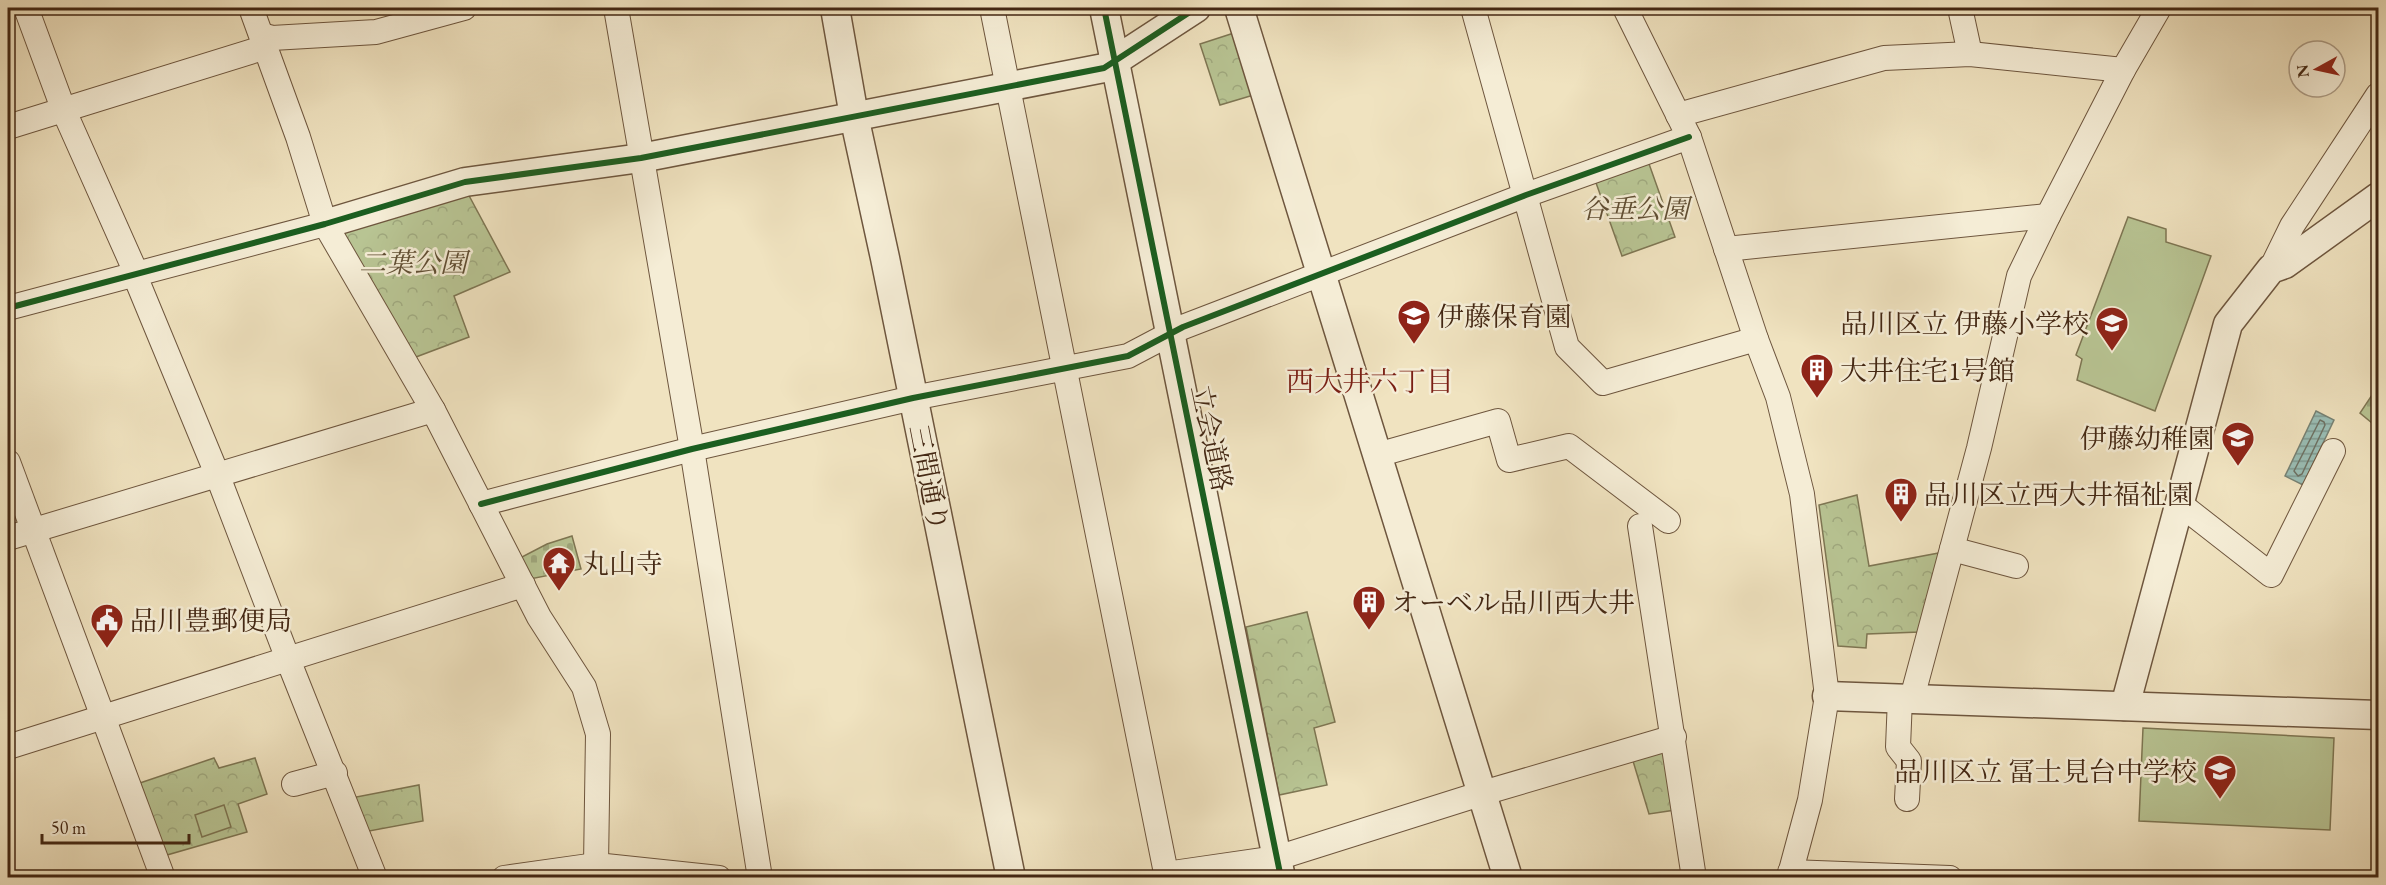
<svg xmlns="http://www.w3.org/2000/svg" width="2386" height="885" font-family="'EB Garamond','Noto Serif JP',serif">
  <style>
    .cemetery { fill: url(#cemetery-stones); stroke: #7e7653; stroke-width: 1.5 }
    .park { fill: url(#park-crowns); stroke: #7e7653; stroke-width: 1.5 }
    .pitch { fill: #b8c493; stroke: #7e7653; stroke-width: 1.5 }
    .water { fill: url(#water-rules); stroke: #778274; stroke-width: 1.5 }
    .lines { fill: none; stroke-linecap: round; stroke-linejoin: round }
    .shore { stroke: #6e7264; stroke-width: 1.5 }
    .minor-casing { stroke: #6e563e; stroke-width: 26 }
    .tertiary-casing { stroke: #6e563e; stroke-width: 31 }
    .minor { stroke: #f5edd6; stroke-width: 24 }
    .tertiary { stroke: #f5edd6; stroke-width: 28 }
    .cycleway-casing { stroke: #f5edd6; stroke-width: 10 }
    .cycleway { stroke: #1b5e20; stroke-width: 6 }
    .labels { text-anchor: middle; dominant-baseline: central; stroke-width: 5; stroke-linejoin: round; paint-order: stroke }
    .park-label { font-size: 27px; font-style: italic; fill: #604e33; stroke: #f5edd6 }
    .poi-label { font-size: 27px; fill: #432713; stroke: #f5edd6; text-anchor: start }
    .street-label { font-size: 27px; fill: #432713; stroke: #f5edd6 }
    .neighbourhood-label { font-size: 28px; fill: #7a1f14; stroke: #f5edd6 }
  </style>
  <defs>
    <pattern id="cemetery-stones" width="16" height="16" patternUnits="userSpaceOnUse" patternTransform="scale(1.5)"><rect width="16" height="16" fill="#b8c493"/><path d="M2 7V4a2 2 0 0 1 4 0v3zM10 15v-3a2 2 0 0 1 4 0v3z" fill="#9fa87e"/></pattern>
    <pattern id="park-crowns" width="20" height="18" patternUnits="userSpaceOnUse" patternTransform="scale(1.5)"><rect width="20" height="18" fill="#b8c493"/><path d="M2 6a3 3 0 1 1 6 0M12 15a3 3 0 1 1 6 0" fill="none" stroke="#9fa87e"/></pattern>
    <pattern id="water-rules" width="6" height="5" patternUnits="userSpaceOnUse" patternTransform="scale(1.5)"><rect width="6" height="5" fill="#9abeb5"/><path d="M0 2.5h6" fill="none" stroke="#7f9a92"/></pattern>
  </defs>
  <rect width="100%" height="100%" fill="#f0e3c0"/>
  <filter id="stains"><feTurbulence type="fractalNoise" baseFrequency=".00333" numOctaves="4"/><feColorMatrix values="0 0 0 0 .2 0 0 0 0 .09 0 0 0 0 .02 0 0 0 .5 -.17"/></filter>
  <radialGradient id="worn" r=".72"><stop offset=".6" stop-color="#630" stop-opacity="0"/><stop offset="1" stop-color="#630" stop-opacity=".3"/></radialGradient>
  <!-- cemetery -->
  <g class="cemetery">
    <path d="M 2378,386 L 2378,428 L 2360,413 Z"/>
    <path d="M 572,536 L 581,569 L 530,579 L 518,559 L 547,544 Z"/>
  </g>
  <!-- park -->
  <g class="park">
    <path d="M 1237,32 L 1257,94 L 1220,105 L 1200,44 Z"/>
    <path d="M 1648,161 L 1675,237 L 1622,256 L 1595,180 Z"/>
    <path d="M 466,190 L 510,272 L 454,296 L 469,337 L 408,360 L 338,227 Z"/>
    <path d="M 1857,495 L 1869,566 L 1944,552 L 1920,632 L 1867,634 L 1866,648 L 1838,646 L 1819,505 Z"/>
    <path d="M 1307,612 L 1335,722 L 1314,728 L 1327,785 L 1279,795 L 1246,627 Z"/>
    <path d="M 1667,750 L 1675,810 L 1649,814 L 1633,761 Z"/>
    <path d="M 214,758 L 219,768 L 255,758 L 267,794 L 238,804 L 247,832 L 160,857 L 134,785 Z"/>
    <path d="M 419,785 L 423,821 L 364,832 L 351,798 Z"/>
  </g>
  <!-- pitch -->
  <g class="pitch">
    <path d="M 2128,217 L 2166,229 L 2166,242 L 2211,256 L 2155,411 L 2077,380 L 2082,359 L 2076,355 Z"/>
    <path d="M 2143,728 L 2334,738 L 2330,830 L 2139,821 Z"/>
    <path d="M 224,805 L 231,827 L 202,837 L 195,815 Z"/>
  </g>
  <!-- water -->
  <path class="water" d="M 2316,411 L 2334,420 L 2303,485 L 2285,476 Z"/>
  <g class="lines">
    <!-- shore -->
    <path class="shore" d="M 2320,420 L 2324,422 L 2325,425 L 2302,474 L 2298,476 L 2294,471 Z"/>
    <!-- minor casing -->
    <g class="minor-casing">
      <g id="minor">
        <path d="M 26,8 L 64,111 L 137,275 L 138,283 L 217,474 L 291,667 L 375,878"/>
        <path d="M 251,8 L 298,137 L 325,224 L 433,410 L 539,617 L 584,687 L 598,734 L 596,865 L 598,878"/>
        <path d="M 616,8 L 692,449 L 760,878"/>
        <path d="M 992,8 L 1167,878"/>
        <path d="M 1473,8 L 1567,347 L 1603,383 L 1756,339"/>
        <path d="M 1625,8 L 1689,137 L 1756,339 L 1778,397 L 1802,494 L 1827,696 L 1810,800 L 1789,878"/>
        <path d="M 1960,8 L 1970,54"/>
        <path d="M 262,35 L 272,38 L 376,32 L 464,8"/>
        <path d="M 1678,115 L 1884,58 L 1970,54 L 2123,70"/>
        <path d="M 8,127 L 266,47"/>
        <path d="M 1726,249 L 2048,216"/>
        <path d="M 2271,269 L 2292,226 L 2378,95"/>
        <path d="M 8,308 L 325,224"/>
        <path d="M 1377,455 L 1498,421 L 1509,460 L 1569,446 L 1668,521"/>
        <path d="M 8,462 L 163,878"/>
        <path d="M 481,504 L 692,449 L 913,398 L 1128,356 L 1183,327 L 1526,195 L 1689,137"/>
        <path d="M 2180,504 L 2271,575 L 2333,451"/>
        <path d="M 1640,526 L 1694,878"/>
        <path d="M 8,538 L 433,410"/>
        <path d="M 1952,549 L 2016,566"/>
        <path d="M 1900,698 L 1898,747 L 1909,761 L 1907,799"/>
        <path d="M 1912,698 L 1979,448 L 2019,276 L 2048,216 L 2123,70 L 2159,8"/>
        <path d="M 8,747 L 523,585"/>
        <path d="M 294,784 L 335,773"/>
        <path d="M 1790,872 L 1950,878"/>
        <path d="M 1166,874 L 1277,858 L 1483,793 L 1674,737"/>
        <path d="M 504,878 L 596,865 L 719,878"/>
      </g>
    </g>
    <!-- tertiary casing -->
    <g class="tertiary-casing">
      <g id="tertiary">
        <path d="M 835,8 L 854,116 L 885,258 L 1011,878"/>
        <path d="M 1104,8 L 1281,878"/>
        <path d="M 1239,8 L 1508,878"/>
        <path d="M 325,224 L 465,182 L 641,158 L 1104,68 L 1196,8"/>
        <path d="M 1827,696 L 2378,715"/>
        <path d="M 2125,706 L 2228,324 L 2271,269 L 2285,264 L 2378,197"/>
      </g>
    </g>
    <!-- minor -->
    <use href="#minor" class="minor"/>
    <!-- tertiary -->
    <use href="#tertiary" class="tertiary"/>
    <!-- cycleway casing -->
    <g class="cycleway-casing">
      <g id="cycleway">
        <path d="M 1104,8 L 1281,878"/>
        <path d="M 8,308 L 325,224 L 465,182 L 641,158 L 1104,68 L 1196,8"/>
        <path d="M 481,504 L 692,449 L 913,398 L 1128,356 L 1183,327 L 1526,195 L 1689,137"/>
      </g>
    </g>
    <!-- cycleway -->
    <use href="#cycleway" class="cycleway"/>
  </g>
  <!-- icons -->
  <defs>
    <g id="school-pin" transform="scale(1.725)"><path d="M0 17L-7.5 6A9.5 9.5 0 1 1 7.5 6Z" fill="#8f2418" stroke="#f5edd6"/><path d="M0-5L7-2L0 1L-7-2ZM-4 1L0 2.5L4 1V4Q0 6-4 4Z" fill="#fff"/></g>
    <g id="building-pin" transform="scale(1.725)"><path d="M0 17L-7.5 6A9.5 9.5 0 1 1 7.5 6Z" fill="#8f2418" stroke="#f5edd6"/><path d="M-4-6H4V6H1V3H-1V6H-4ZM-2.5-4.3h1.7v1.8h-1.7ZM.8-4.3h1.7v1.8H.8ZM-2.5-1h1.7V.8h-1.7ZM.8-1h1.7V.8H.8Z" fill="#fff"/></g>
    <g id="temple-pin" transform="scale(1.725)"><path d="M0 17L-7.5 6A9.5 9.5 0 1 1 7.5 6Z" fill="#8f2418" stroke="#f5edd6"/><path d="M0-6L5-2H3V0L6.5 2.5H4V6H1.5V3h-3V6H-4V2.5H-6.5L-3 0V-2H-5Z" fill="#fff"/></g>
    <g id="civic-pin" transform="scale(1.725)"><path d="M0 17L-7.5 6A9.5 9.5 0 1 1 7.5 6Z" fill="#8f2418" stroke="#f5edd6"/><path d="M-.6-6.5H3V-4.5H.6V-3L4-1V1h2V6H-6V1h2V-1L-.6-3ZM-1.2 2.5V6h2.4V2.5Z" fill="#fff"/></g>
  </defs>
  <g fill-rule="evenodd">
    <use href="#school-pin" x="1414" y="316"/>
    <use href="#school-pin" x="2112" y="323"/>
    <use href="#building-pin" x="1817" y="370"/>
    <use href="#school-pin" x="2238" y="438"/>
    <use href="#building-pin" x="1901" y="494"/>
    <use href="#temple-pin" x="559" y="563"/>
    <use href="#building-pin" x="1369" y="602"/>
    <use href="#civic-pin" x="107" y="620"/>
    <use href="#school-pin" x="2220" y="771"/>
  </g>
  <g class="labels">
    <!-- park labels -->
    <g class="park-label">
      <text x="1635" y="208">谷垂公園</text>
      <text x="413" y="262">二葉公園</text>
    </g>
    <!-- poi labels -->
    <g class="poi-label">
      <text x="1437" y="316">伊藤保育園</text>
      <text x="2089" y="323" text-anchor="end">品川区立 伊藤小学校</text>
      <text x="1840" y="370">大井住宅1号館</text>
      <text x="2215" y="438" text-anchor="end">伊藤幼稚園</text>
      <text x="1924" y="494">品川区立西大井福祉園</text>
      <text x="582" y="563">丸山寺</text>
      <text x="1392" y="602">オーベル品川西大井</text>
      <text x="130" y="620">品川豊郵便局</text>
      <text x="2197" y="771" text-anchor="end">品川区立 冨士見台中学校</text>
    </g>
    <!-- street labels -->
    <g class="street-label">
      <text transform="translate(1212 438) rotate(78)">立会道路</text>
      <text transform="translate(929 478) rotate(79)">三間通り</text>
    </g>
    <!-- neighbourhood labels -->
    <g class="neighbourhood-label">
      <text x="1370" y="381">西大井六丁目</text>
    </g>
  </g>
  <!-- margin -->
  <rect width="2386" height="885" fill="none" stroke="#f0e3c0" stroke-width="30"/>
  <rect x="9" y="9" width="2368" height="867" fill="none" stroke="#432713" stroke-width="3"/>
  <rect x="15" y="15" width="2356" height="855" fill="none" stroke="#432713" stroke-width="1.5"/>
  <!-- north arrow -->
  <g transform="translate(2317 69) rotate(262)"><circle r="28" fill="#f5edd6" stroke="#ae9e88" stroke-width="1.5"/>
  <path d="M0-4.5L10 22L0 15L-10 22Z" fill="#8f2418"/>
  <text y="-9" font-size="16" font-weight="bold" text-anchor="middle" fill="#432713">N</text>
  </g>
  <!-- scale -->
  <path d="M42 834v9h147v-9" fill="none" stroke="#432713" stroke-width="3"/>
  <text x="51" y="834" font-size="18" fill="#432713" stroke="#f5edd6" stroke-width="4.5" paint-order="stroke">50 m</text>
  <rect width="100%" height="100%" filter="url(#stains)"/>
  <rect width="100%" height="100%" fill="url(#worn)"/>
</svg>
